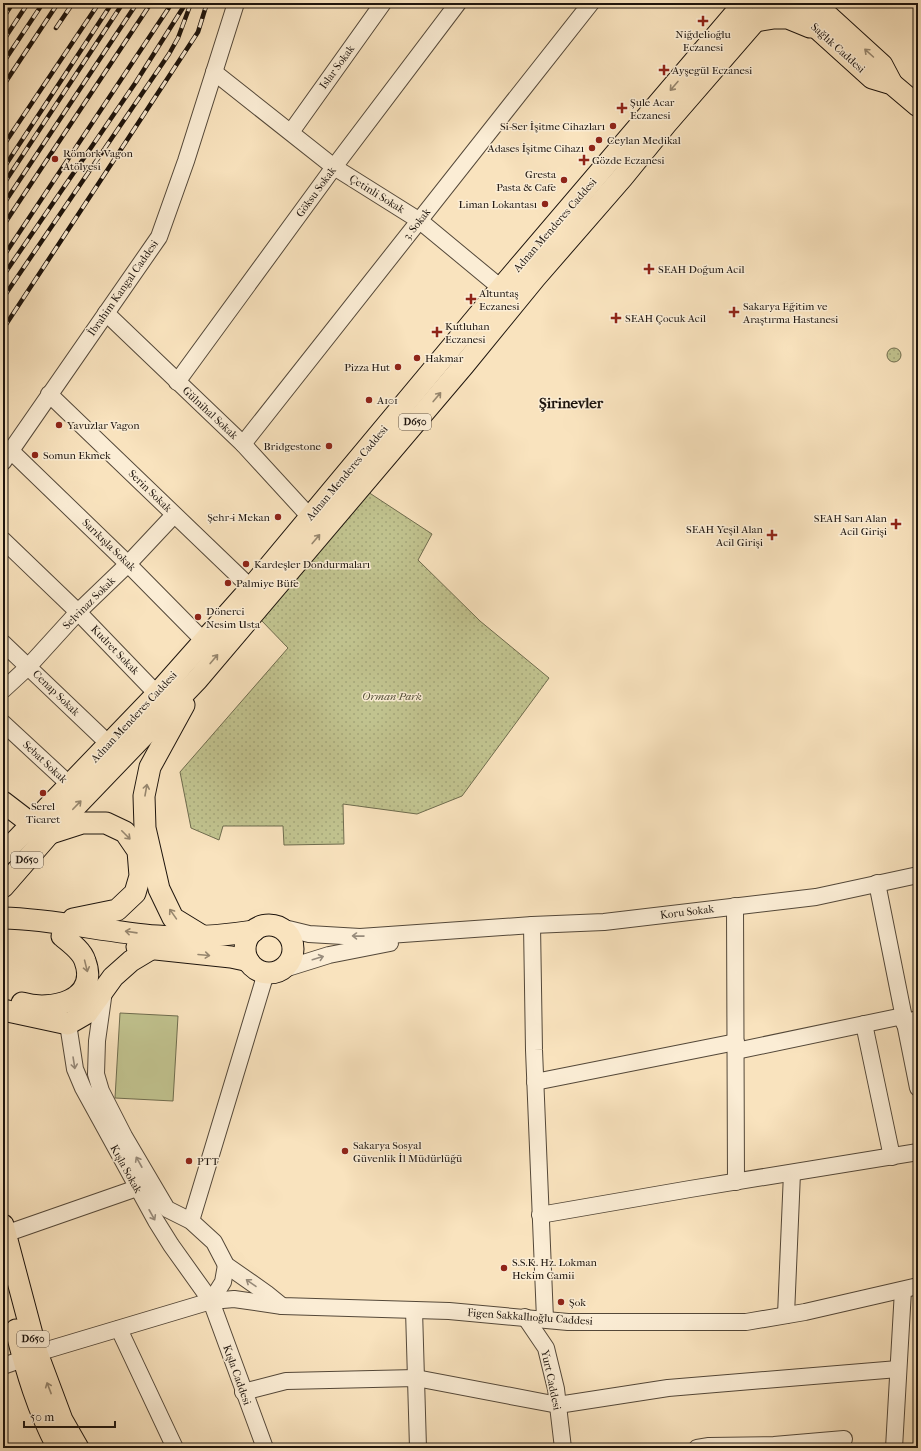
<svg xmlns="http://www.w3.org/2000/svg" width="921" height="1451" font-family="'IM FELL French Canon',serif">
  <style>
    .green { fill: url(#green-dots); stroke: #6f6c4e }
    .pitch { fill: #c1c38f; stroke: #6f6c4e }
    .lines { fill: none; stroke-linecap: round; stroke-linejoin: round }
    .minor-casing { stroke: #544839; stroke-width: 18 }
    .major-casing { stroke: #1d140d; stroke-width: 23 }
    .minor { stroke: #fbedd5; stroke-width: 16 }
    .major { stroke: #f9e3be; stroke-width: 21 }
    .rail-casing { stroke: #1d140d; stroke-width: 4.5 }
    .rail { stroke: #fbedd5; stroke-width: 3; stroke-dasharray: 9; stroke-linecap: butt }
    .oneway { stroke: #96866e }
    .oneway2 { stroke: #978b7b }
    .poi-dot { fill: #8f2418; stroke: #fbedd5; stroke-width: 1.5 }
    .labels { text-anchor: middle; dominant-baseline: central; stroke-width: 3; stroke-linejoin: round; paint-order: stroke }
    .shield { fill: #fbedd5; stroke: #605549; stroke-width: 1 }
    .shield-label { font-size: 10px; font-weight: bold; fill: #1d140d }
    .poi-label { font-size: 11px; fill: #1d140d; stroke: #fbedd5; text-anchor: start }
    .street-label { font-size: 11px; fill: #1d140d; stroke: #fbedd5 }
    .park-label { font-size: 11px; font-style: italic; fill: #56513a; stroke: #fbedd5 }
    .district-label { font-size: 15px; font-weight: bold; fill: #1d140d; stroke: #fbedd5 }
  </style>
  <defs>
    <pattern id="green-dots" width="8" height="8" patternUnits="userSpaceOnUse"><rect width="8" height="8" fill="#c1c38f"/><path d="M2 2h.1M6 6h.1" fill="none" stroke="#a5a77a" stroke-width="1.8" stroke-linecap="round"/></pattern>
  </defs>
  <rect width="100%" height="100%" fill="#f9e3be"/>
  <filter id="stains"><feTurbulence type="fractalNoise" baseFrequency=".005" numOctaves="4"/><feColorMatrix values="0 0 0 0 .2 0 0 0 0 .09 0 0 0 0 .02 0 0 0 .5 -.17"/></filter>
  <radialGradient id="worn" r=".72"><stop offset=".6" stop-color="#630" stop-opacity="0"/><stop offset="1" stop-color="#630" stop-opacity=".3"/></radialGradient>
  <!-- green -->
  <g class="green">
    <circle cx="894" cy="355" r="7"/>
    <path d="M 368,492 L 432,534 L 418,560 L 480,621 L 549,678 L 462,796 L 417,814 L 343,804 L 344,844 L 284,845 L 283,826 L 223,826 L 219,840 L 191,828 L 180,772 L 288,648 L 261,620 Z"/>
  </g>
  <!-- pitch -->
  <path class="pitch" d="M 120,1013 L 178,1016 L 173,1101 L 115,1098 Z"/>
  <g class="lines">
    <!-- minor casing -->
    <g class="minor-casing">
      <g id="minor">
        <path d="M 214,72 L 334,167 L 420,221 L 501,288"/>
        <path d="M 291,132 L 383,3"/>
        <path d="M 106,313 L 243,444 L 310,517"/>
        <path d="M 177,382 L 334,167 L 458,3"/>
        <path d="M 49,394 L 251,588"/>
        <path d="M 243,444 L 591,3"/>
        <path d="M 11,451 L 128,564 L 204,641"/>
        <path d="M 3,462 L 159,237 L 186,161 L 236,3"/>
        <path d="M 3,540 L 78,612 L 157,694"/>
        <path d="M 3,643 L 109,744"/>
        <path d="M 3,690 L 28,667 L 78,612 L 128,564 L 174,515"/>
        <path d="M 3,723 L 70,785"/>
        <path d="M 877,883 L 918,1088"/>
        <path d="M 735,906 L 736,1182"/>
        <path d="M 532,925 L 534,1050 L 545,1319"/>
        <path d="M 276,926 L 309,934 L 360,937 L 532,925 L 604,922 L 816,897 L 918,875"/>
        <path d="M 281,970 L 329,955 L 390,943"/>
        <path d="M 104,991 L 97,1041 L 96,1074 L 101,1091 L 124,1136 L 167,1209 L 191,1221 L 214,1242 L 226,1265 L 266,1293 L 282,1306"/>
        <path d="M 904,1023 L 918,1019"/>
        <path d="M 68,1024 L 75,1069 L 83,1088 L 156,1221 L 171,1245 L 211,1301 L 265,1448"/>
        <path d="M 864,1024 L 892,1157"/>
        <path d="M 736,1051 L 903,1016"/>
        <path d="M 535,1082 L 736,1042"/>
        <path d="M 540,1215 L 690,1189 L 918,1152"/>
        <path d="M 191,1221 L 266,973"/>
        <path d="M 5,1234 L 137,1188"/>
        <path d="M 211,1301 L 223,1282 L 226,1265"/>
        <path d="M 414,1310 L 418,1448"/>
        <path d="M 786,1315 L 792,1173"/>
        <path d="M 525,1317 L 546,1348 L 556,1389 L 563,1448"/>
        <path d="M 119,1329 L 175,1448"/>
        <path d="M 37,1353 L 211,1301 L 234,1299 L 282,1306 L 449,1311 L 568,1322 L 746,1322 L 805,1312 L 918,1286"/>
        <path d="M 3,1366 L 23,1359"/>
        <path d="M 243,1392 L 286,1381 L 416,1378 L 558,1405 L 668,1388 L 898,1369"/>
        <path d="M 697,1448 L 709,1446 L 774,1445 L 844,1439"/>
        <path d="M 894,1448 L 903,1290"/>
      </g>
    </g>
    <!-- major casing -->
    <g class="major-casing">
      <g id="major">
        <path d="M 789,3 L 872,78 L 892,84 L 918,106"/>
        <path d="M 814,3 L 882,65 L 892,84"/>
        <path d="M 755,21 L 774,18 L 788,18 L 810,27"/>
        <path d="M 184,705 L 150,767 L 144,796 L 145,828 L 159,889 L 173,918 L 204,937"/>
        <path d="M 3,802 L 33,825"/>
        <path d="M 51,833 L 82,823 L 106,823 L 125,832 L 138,851 L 140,876 L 135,893 L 117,910 L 73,919"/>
        <path d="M 3,854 L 157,694 L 251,588 L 501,288 L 744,3"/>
        <path d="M 3,887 L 50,833 L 197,680 L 464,365 L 535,278 L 622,178 L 666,124 L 771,3"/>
        <path d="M 3,918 C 55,919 105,932 157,936 C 189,939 221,936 254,931"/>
        <circle cx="269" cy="949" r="24"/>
        <path d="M 137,947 L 231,957 L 245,960 L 249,962"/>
        <path d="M 22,1003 C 50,1012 100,1001 85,961 C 82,951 71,943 62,936"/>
        <path d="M 3,1010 L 68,1024 L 87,1013 L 113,977 L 131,961 L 151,949"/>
        <path d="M 3,1225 L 37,1353 L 62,1420 L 78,1448"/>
        <path d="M 16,1330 C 26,1370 38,1411 58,1448"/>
      </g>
    </g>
    <!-- minor -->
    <use href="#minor" class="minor"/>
    <!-- major -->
    <use href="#major" class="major"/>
    <!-- rail casing -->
    <g class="rail-casing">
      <g id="rail">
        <path d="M 3,18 L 13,3"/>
        <path d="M 56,28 L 73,3"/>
        <path d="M 3,41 L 28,3"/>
        <path d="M 3,63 L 43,3"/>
        <path d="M 3,86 L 58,3"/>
        <path d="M 3,146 L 99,3"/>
        <path d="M 3,169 L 112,3"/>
        <path d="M 3,185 L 123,3"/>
        <path d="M 3,205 L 137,3"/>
        <path d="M 3,226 L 151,3"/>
        <path d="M 3,257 L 172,3"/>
        <path d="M 3,276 L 136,82 L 186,3"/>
        <path d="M 3,298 L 169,54 L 178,38 L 191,3"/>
        <path d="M 3,329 L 198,32 L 207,3"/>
      </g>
    </g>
    <!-- rail -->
    <use href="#rail" class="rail"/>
  </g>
  <!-- one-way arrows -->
  <defs><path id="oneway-shaft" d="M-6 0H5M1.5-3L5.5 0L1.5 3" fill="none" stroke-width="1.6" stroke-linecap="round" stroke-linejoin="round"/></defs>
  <g class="oneway">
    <use href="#oneway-shaft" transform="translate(869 53) rotate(-138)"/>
    <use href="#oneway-shaft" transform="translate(674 86) rotate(131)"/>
    <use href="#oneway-shaft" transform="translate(437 397) rotate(-50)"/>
    <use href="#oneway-shaft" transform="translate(316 539) rotate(-50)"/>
    <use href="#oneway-shaft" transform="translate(214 659) rotate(-50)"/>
    <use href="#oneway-shaft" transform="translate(146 790) rotate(-80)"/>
    <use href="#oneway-shaft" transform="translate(77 805) rotate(-46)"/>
    <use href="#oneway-shaft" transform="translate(126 835) rotate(45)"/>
    <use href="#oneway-shaft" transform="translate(173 914) rotate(-125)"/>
    <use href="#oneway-shaft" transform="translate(131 932) rotate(-172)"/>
    <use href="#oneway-shaft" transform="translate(204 955) rotate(5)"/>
    <use href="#oneway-shaft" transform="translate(86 966) rotate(76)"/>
    <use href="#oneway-shaft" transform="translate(49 1388) rotate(-111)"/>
  </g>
  <g class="oneway2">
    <use href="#oneway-shaft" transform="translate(358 936) rotate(-179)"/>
    <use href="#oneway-shaft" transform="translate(318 958) rotate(-17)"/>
    <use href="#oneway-shaft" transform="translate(74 1063) rotate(81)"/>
    <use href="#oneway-shaft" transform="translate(139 1162) rotate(-119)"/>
    <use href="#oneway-shaft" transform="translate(152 1215) rotate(61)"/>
    <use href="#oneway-shaft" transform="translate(251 1283) rotate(-145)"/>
  </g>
  <!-- markers -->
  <g class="poi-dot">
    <path d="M701 15h4v4h4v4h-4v4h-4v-4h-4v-4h4z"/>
    <path d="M662 64h4v4h4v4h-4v4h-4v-4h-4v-4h4z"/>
    <path d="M620 102h4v4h4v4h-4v4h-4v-4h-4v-4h4z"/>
    <circle cx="613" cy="126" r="4"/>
    <circle cx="599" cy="140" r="4"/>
    <circle cx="592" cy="148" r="4"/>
    <circle cx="55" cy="159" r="4"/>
    <path d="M582 154h4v4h4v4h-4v4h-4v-4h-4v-4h4z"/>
    <circle cx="564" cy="180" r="4"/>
    <circle cx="545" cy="204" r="4"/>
    <path d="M647 263h4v4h4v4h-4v4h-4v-4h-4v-4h4z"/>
    <path d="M469 293h4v4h4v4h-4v4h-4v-4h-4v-4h4z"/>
    <path d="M732 306h4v4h4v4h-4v4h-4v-4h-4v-4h4z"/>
    <path d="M614 312h4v4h4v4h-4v4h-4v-4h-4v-4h4z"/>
    <path d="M435 326h4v4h4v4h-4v4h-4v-4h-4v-4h4z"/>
    <circle cx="417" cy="358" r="4"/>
    <circle cx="398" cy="367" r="4"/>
    <circle cx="369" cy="400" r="4"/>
    <circle cx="59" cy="425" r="4"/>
    <circle cx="329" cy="446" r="4"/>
    <circle cx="35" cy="455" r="4"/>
    <circle cx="278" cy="517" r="4"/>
    <path d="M894 518h4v4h4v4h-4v4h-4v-4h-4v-4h4z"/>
    <path d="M770 529h4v4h4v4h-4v4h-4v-4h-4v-4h4z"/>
    <circle cx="246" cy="564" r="4"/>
    <circle cx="228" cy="583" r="4"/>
    <circle cx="198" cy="617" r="4"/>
    <circle cx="43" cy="793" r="4"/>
    <circle cx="345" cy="1151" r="4"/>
    <circle cx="189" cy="1161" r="4"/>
    <circle cx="504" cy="1268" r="4"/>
    <circle cx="561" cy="1302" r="4"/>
  </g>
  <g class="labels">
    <!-- shield labels -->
    <g class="shield">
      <rect x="399" y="414" width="32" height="16" rx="3"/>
      <rect x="11" y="852" width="32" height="16" rx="3"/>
      <rect x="17" y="1331" width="32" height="16" rx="3"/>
    </g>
    <g class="shield-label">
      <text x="415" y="422">D650</text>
      <text x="27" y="860">D650</text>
      <text x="33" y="1339">D650</text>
    </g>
    <!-- poi labels -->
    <g class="poi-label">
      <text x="703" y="34" text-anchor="middle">Niğdelioğlu<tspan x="703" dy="13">Eczanesi</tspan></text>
      <text x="672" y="70">Ayşegül Eczanesi</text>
      <text x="630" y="102">Şule Acar<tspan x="630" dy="13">Eczanesi</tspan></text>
      <text x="605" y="126" text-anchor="end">Si-Ser İşitme Cihazları</text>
      <text x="607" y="140">Ceylan Medikal</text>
      <text x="584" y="148" text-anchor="end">Adases İşitme Cihazı</text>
      <text x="63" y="153">Römork Vagon<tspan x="63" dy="13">Atölyesi</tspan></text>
      <text x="592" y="160">Gözde Eczanesi</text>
      <text x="556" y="174" text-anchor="end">Gresta<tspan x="556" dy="13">Pasta &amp; Cafe</tspan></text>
      <text x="537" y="204" text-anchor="end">Liman Lokantası</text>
      <text x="658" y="269">SEAH Doğum Acil</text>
      <text x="479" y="293">Altuntaş<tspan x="479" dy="13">Eczanesi</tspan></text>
      <text x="743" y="306">Sakarya Eğitim ve<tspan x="743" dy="13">Araştırma Hastanesi</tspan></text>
      <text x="625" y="318">SEAH Çocuk Acil</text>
      <text x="445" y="326">Kutluhan<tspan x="445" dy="13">Eczanesi</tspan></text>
      <text x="425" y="358">Hakmar</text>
      <text x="390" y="367" text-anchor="end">Pizza Hut</text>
      <text x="377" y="400">A101</text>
      <text x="67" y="425">Yavuzlar Vagon</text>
      <text x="321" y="446" text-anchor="end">Bridgestone</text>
      <text x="43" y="455">Somun Ekmek</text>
      <text x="270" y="517" text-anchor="end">Şehr-i Mekan</text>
      <text x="887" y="518" text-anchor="end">SEAH Sarı Alan<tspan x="887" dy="13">Acil Girişi</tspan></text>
      <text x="763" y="529" text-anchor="end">SEAH Yeşil Alan<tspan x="763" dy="13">Acil Girişi</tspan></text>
      <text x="254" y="564">Kardeşler Dondurmaları</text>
      <text x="236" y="583">Palmiye Büfe</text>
      <text x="206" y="611">Dönerci<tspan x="206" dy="13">Nesim Usta</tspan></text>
      <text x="43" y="806" text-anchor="middle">Serel<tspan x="43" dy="13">Ticaret</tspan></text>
      <text x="353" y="1145">Sakarya Sosyal<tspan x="353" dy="13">Güvenlik İl Müdürlüğü</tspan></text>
      <text x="197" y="1161">PTT</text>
      <text x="512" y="1262">S.S.K. Hz. Lokman<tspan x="512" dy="13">Hekim Camii</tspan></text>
      <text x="569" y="1302">Şok</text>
    </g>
    <!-- street labels -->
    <g class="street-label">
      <text transform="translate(838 48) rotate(42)">Sağlık Caddesi</text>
      <text transform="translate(337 67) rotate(-54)">Islar Sokak</text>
      <text transform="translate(316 192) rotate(-54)">Göksu Sokak</text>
      <text transform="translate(377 194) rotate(32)">Çetinli Sokak</text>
      <text transform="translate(417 224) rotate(-52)">3. Sokak</text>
      <text transform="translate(555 225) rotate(-49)">Adnan Menderes Caddesi</text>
      <text transform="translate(123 288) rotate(-55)">İbrahim Kangal Caddesi</text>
      <text transform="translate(210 413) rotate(43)">Gülnihal Sokak</text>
      <text transform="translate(347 473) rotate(-50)">Adnan Menderes Caddesi</text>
      <text transform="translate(150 491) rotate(44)">Serin Sokak</text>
      <text transform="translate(109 545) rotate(44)">Sarıkışla Sokak</text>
      <text transform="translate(89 603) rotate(-45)">Selvinaz Sokak</text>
      <text transform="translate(115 650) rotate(46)">Kudret Sokak</text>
      <text transform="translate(56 693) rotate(44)">Cenap Sokak</text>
      <text transform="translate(134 717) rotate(-47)">Adnan Menderes Caddesi</text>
      <text transform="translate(45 762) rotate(43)">Sebat Sokak</text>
      <text transform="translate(687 912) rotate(-7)">Koru Sokak</text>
      <text transform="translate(126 1169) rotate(61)">Kışla Sokak</text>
      <text transform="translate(530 1317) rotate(4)">Figen Sakkallıoğlu Caddesi</text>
      <text transform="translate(237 1375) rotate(70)">Kışla Caddesi</text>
      <text transform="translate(551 1380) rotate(78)">Yurt Caddesi</text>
    </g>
    <!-- park labels -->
    <g class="park-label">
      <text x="392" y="696">Orman Park</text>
    </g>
    <!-- district labels -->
    <g class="district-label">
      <text x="571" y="403">Şirinevler</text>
    </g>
  </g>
  <!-- margin -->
  <rect width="921" height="1451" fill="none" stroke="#f9e3be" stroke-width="16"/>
  <rect x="4" y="4" width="913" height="1443" fill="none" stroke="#1d140d" stroke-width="2"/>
  <rect x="8" y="8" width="905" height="1435" fill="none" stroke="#1d140d"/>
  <!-- scale -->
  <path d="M24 1421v6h91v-6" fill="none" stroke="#1d140d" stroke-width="2"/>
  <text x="30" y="1421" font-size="12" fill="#1d140d" stroke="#fbedd5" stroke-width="3" paint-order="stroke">50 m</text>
  <rect width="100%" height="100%" filter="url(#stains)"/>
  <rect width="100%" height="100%" fill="url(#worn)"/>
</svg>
